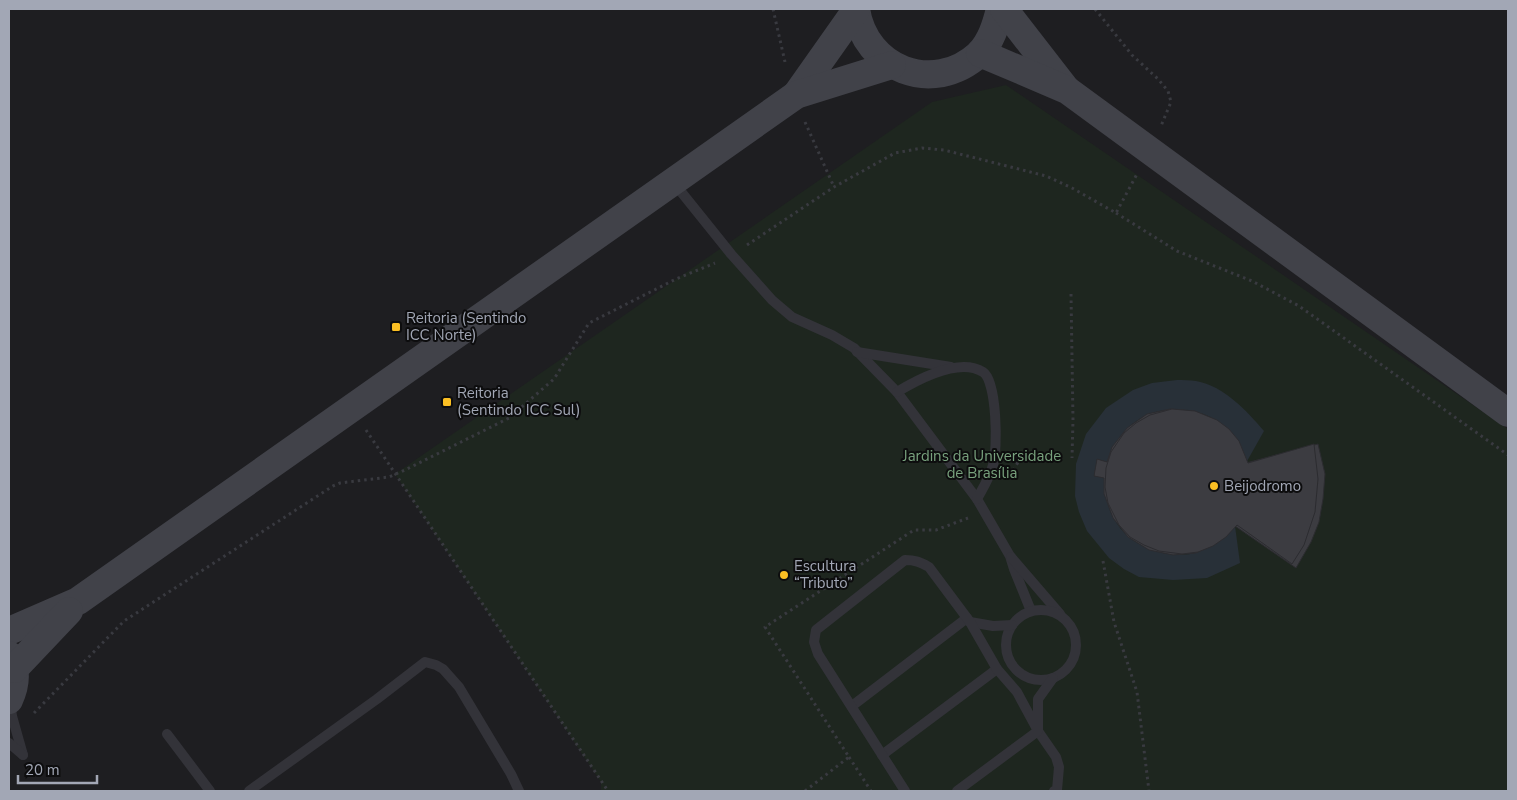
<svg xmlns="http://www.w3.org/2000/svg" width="1517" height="800" font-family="'Nunito Sans',sans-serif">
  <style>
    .built { fill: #1e1e21 }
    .green { fill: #1e261f }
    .water { fill: #283038 }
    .building { fill: #3c3c41; stroke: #2c2c30 }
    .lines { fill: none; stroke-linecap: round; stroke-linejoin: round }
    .path { stroke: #393a40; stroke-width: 3; stroke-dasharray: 2.5 4; stroke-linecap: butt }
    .lane { stroke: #333339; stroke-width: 10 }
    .secondary { stroke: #414249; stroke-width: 28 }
    .poi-dot { fill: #fbbf23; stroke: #0d0d0e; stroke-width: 2 }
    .labels { text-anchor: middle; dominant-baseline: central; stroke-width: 4; stroke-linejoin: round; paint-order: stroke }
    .poi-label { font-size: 15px; fill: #a2a7b5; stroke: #0d0d0e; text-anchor: start }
    .park-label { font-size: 15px; fill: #78a17d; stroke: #0d0d0e }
  </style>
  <rect width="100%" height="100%" fill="#121214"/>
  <!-- built -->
  <rect class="built" x="9" y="9" width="1499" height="782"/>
  <!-- green -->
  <path class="green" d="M 1006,85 L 1508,429 L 1508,791 L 601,791 L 601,782 L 395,474 L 932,102 Z"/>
  <!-- water -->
  <path class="water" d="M 1177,380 C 1183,380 1190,380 1196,381 C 1224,386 1247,411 1264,431 L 1246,463 C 1240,455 1222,424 1215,420 C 1206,413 1193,411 1182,410 C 1146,406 1119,428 1107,462 L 1097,459 L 1094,476 L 1104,478 C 1104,516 1125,545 1163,553 C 1173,555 1187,556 1197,552 C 1209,547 1224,533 1235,526 L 1240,563 L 1207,578 L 1173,580 L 1139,577 L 1124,569 L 1109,558 L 1087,531 L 1079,512 L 1075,496 L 1076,464 L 1086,434 L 1106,408 L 1133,390 L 1152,383 Z"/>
  <!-- building -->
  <g class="building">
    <path d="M 1170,409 L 1194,411 L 1216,420 L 1233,436 L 1245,457 L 1246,463 L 1318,444 L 1325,474 L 1323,499 L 1319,522 L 1311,542 L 1296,568 L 1235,526 L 1218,542 L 1196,553 L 1173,555 L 1149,550 L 1128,537 L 1113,518 L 1104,494 L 1104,478 L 1094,476 L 1097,459 L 1107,462 L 1112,447 L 1127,428 L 1147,414 Z"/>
    <path d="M 1172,409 L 1195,411 L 1217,420 L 1229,429 L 1239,441 L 1248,463 L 1314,444 L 1318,479 L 1315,512 L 1304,545 L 1292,564 L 1237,525 L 1226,537 L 1213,546 L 1198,552 L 1182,554 L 1159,551 L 1144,545 L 1130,537 L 1119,525 L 1108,503 L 1105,487 L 1106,468 L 1111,452 L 1124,433 L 1136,423 L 1150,415 Z"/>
  </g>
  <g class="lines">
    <!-- path -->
    <g class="path">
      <path d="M 773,9 L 785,62"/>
      <path d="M 1095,9 L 1132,55 L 1158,79 L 1168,91 L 1171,102 L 1161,126"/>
      <path d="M 805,122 L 834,187"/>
      <path d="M 1116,213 L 1177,251 L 1252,281 L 1299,306 L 1508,455"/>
      <path d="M 747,245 L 834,187 L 895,153 L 922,148 L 944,150 L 1046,176 L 1072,188 L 1116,213 L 1137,174"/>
      <path d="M 1071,294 L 1073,420 L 1072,458"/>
      <path d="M 366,430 L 608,791"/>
      <path d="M 1010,476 L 1024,452"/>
      <path d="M 1103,561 L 1114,622 L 1137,692 L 1149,791"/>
      <path d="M 34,713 L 124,621 L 333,486 L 340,483 L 389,477 L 405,470 L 509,418 L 554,379 L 589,323 L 676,279 L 715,263"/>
      <path d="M 849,757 L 871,791"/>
      <path d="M 805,791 L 849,757 L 765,627 L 914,530 L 936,530 L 968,518"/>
    </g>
    <!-- lane -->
    <g class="lane">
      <path d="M 674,183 L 731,254 L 772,300 L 792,317 L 832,335 L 854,348 L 897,392 L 977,499 L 1010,556 L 1014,569 L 1031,611"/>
      <path d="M 857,352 L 951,367"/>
      <path d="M 897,392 C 917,380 959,357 983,372 C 997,381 998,449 993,465 C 990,477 983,488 977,499"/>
      <path d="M 1011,557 L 1060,614"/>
      <circle cx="1041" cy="645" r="35"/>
      <path d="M 970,622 L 993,626 L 1012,625"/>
      <path d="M 10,700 L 12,716 L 23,755"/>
      <path d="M 852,706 L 967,618"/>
      <path d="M 167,734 L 210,791"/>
      <path d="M 9,743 L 23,755"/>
      <path d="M 882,755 L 997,669"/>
      <path d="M 249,791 L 377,699 L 425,662 L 436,665 L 443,669 L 459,687 L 511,774 L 519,791"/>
      <path d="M 905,791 L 818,654 L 814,642 L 816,630 L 905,560 C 915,560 920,562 929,567 L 970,622 L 997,669 L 1017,692 L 1038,731 L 1056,757 L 1059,767 L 1057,790 L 1054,791"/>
      <path d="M 957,791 L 1038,731 L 1038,699 L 1053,678"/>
    </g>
    <!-- secondary -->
    <g class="secondary">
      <path d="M 856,9 C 865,69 933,96 979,54 C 991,42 996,25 1000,9"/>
      <path d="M 1004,9 L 1066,89"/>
      <path d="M 980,53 L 1067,90 L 1508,413"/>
      <path d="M 796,95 L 856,10"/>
      <path d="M 9,631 L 78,601 L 796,95 L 892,65"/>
      <path d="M 9,655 C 17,669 16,685 9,700"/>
      <path d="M 14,669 L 69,611"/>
    </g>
  </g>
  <!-- markers -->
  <g class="poi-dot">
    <rect x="391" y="322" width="10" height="10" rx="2.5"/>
    <rect x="442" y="397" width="10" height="10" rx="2.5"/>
    <circle cx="1214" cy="486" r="5"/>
    <circle cx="784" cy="575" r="5"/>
  </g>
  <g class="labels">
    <!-- poi labels -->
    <g class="poi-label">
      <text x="406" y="318">Reitoria (Sentindo<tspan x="406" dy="17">ICC Norte)</tspan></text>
      <text x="457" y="393">Reitoria<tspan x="457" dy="17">(Sentindo ICC Sul)</tspan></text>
      <text x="1224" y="486">Beijodromo</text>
      <text x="794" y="566">Escultura<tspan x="794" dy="17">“Tributo”</tspan></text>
    </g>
    <!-- park labels -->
    <g class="park-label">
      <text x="982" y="456">Jardins da Universidade<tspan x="982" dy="17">de Brasília</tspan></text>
    </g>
  </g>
  <!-- border -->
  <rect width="1517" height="800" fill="none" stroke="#a2a7b5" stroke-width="20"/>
  <!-- scale -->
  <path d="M18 775v8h79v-8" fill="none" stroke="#a2a7b5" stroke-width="2.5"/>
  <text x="25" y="775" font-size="15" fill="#a2a7b5" stroke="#0d0d0e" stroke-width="4" paint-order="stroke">20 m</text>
</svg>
